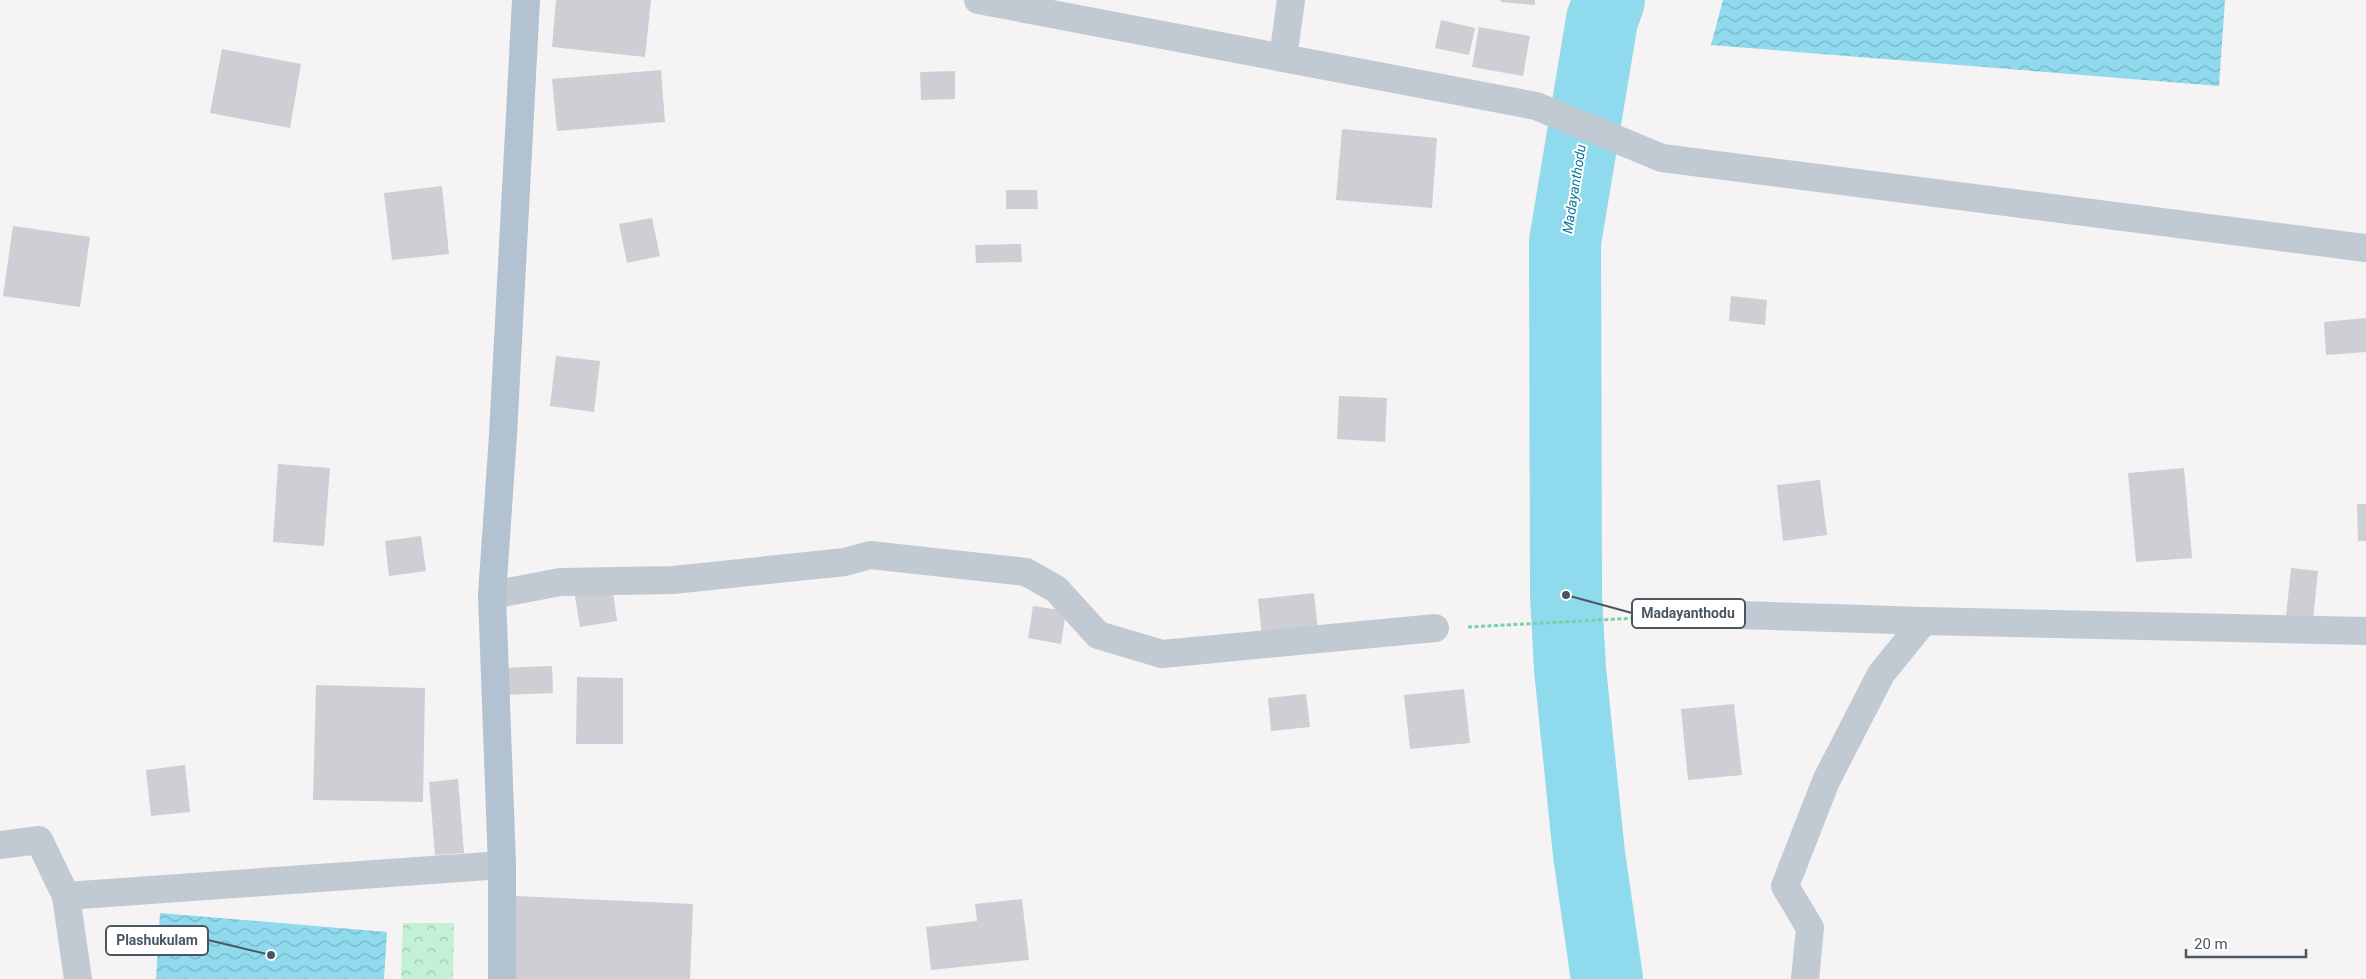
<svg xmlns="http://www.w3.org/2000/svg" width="2366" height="979" font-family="Roboto,sans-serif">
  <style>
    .forest { fill: url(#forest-crowns) }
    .water { fill: url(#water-waves) }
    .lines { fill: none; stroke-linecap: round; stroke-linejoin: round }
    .river { stroke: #90daee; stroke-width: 72 }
    .building { fill: #cdcfd5 }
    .path { stroke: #7ad0a6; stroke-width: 3; stroke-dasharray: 4 2.5; stroke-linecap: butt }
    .minor { stroke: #c1cad2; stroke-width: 28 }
    .major { stroke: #b3c2d1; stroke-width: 28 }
    .labels { text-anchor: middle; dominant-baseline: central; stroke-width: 4; stroke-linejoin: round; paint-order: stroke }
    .water-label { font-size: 14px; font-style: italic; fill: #0c7c9b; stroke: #fff }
    .leader { fill: none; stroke: #4a5661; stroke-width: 2 }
    .callout-dot { fill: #4a5661; stroke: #fff; stroke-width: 2 }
    .callout { fill: #fff; stroke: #4a5661; stroke-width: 2 }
    .callout-label { font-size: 14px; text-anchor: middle; font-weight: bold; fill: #4a5661 }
  </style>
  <defs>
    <pattern id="forest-crowns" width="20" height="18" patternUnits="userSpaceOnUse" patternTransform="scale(1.25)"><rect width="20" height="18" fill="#c3f1d5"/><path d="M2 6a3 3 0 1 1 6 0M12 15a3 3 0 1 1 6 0" fill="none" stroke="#a0c6b0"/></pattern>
    <pattern id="water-waves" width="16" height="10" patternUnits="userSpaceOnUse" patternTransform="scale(1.25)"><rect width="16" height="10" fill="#90daee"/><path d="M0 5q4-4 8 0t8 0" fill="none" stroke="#78b4c4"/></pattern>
  </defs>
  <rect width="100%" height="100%" fill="#f5f3f3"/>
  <!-- forest -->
  <path class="forest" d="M 403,923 L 454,923 L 453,979 L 401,979 Z"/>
  <!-- water -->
  <g class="water">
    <path d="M 1723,0 L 2225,0 L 2219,86 L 1711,45 Z"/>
    <path d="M 160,913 L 387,932 L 384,979 L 156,979 Z"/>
  </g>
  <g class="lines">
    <!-- river -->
    <path class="river" d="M 1607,979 L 1589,854 L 1570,669 L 1566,595 L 1565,242 L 1602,20 L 1609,0"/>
  </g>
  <!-- building -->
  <g class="building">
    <path d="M 556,0 L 651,0 L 645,57 L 552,47 Z"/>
    <path d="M 1501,0 L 1535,0 L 1535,5 L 1500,2 Z"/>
    <path d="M 1441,20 L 1475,28 L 1469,55 L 1435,48 Z"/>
    <path d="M 1479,27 L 1530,36 L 1523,76 L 1472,67 Z"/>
    <path d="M 222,49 L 301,64 L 290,128 L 210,113 Z"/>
    <path d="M 661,70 L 665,122 L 557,131 L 552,79 Z"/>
    <path d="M 955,71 L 955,99 L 921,100 L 920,72 Z"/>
    <path d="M 1342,129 L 1437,138 L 1432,208 L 1336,200 Z"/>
    <path d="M 442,186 L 449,254 L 392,260 L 384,193 Z"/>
    <path d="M 1006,190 L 1037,190 L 1038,209 L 1006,209 Z"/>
    <path d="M 652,218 L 660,256 L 627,263 L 619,224 Z"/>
    <path d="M 13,226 L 90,237 L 80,307 L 3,296 Z"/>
    <path d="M 1021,244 L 1022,262 L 976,263 L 975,245 Z"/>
    <path d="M 1731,296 L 1767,300 L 1765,325 L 1729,321 Z"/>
    <path d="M 2366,318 L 2366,352 L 2326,355 L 2324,322 Z"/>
    <path d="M 556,356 L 600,361 L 594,412 L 550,406 Z"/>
    <path d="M 1339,396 L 1387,398 L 1385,442 L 1337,439 Z"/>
    <path d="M 278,464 L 330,468 L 324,546 L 273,542 Z"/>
    <path d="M 2184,468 L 2192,558 L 2136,562 L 2128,473 Z"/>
    <path d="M 1820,480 L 1827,535 L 1783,541 L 1777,485 Z"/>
    <path d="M 2357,504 L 2366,504 L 2366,541 L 2358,541 Z"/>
    <path d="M 421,536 L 426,571 L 389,576 L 385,541 Z"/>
    <path d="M 2291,568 L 2318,571 L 2313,619 L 2286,616 Z"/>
    <path d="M 612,584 L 617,621 L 580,627 L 574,590 Z"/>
    <path d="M 1314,593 L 1318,631 L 1262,637 L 1258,599 Z"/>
    <path d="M 1033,606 L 1066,611 L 1061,644 L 1028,638 Z"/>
    <path d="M 552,666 L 553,693 L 502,695 L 501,668 Z"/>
    <path d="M 577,677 L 623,678 L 623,744 L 576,744 Z"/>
    <path d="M 316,685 L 425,688 L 423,802 L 313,800 Z"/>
    <path d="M 1464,689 L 1470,743 L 1410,749 L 1404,695 Z"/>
    <path d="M 1306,694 L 1310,727 L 1271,731 L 1268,698 Z"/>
    <path d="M 1734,704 L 1742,775 L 1688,780 L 1681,709 Z"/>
    <path d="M 185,765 L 190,812 L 151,816 L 146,770 Z"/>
    <path d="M 458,779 L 464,853 L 435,855 L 429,782 Z"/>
    <path d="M 516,896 L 693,904 L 690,979 L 513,979 Z"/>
    <path d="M 1022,899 L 1029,960 L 931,970 L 926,927 L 977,921 L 975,904 Z"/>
  </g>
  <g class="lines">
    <!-- path -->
    <path class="path" d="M 1468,627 L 1674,616"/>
    <!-- minor -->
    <g class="minor">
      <path d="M 978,0 L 1536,106 L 1662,158 L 2366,248"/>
      <path d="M 1283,58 L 1291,0"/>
      <path d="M 492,595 L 560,582 L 673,580 L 845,562 L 870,555 L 1026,572 L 1056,589 L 1098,635 L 1162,654 L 1435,628"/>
      <path d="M 1707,614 L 1924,621 L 2366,631"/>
      <path d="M 0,845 L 39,840 L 66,896 L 78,979"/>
      <path d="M 66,896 L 502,865"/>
      <path d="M 1805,979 L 1810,928 L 1785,886 L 1826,781 L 1881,674 L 1924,621"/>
    </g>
    <!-- major -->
    <path class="major" d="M 502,979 L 502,865 L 492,595 L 503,435 L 526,0"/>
  </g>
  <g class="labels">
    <!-- water labels -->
    <g class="water-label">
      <text transform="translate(1574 189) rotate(-81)">Madayanthodu</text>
    </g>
  </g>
  <!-- callouts -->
  <path class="leader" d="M1566 595L1632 613M271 955L208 940"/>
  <g class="callout-dot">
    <circle cx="1566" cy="595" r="5"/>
    <circle cx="271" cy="955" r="5"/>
  </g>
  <g class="callout">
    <rect x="1632" y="599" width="113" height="29" rx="5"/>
    <rect x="106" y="926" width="102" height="29" rx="5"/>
  </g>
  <g class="callout-label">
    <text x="1688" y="618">Madayanthodu</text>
    <text x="157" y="945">Plashukulam</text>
  </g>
  <!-- scale -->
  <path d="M2186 949v8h120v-8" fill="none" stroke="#4a5661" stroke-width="2.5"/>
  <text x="2194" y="949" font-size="15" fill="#4a5661" stroke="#ffffff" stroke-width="4" paint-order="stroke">20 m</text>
</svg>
